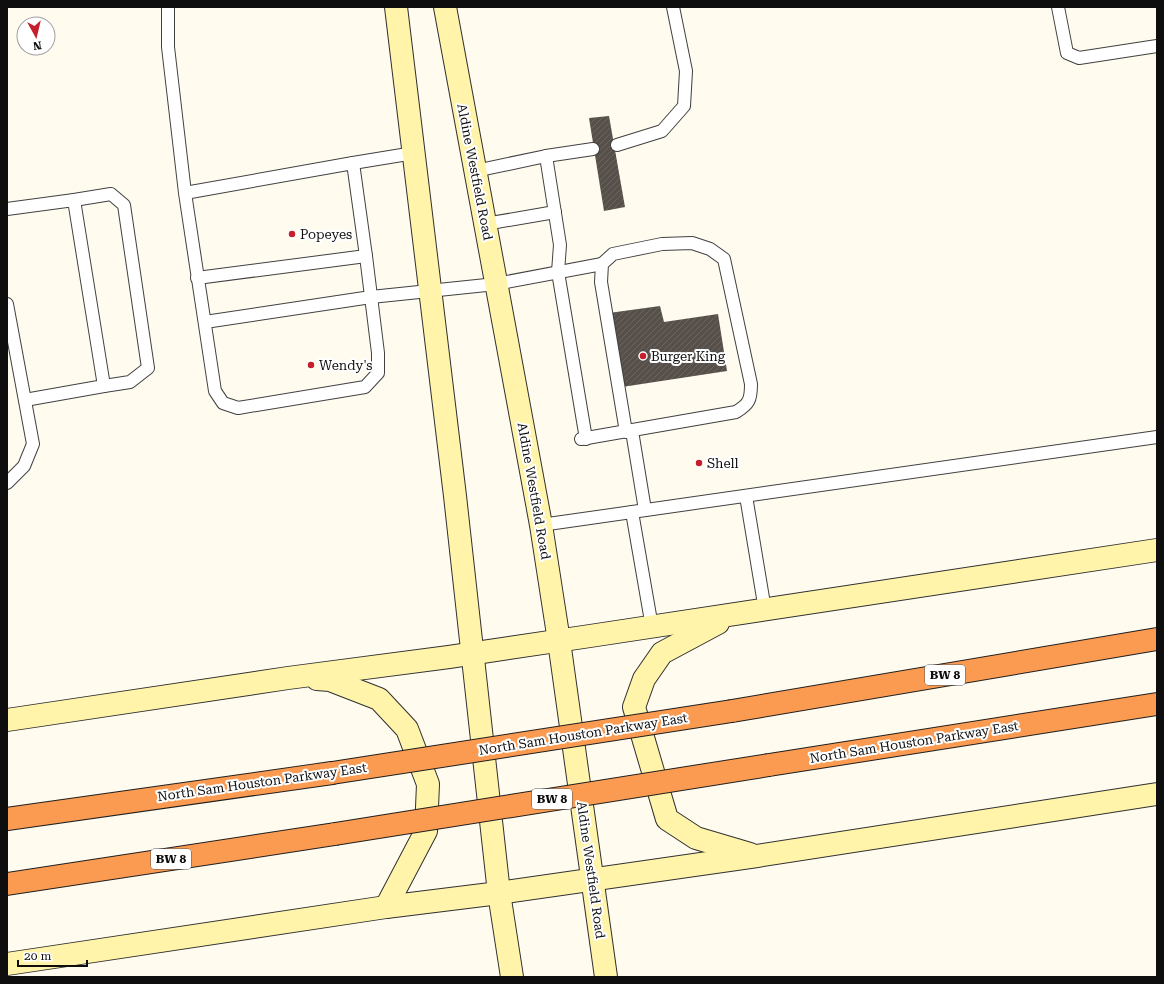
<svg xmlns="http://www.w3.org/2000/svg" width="1164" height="984" font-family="'Roboto Serif',serif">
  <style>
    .building { fill: url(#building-hatch) }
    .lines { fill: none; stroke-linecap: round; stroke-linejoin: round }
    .service-casing { stroke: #414141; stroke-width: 14 }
    .secondary-casing { stroke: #303030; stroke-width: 24 }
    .motorway-casing { stroke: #1f1f1f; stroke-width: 24 }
    .service { stroke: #fff; stroke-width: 12 }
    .secondary { stroke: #fff4aa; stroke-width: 22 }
    .motorway { stroke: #fb9b51; stroke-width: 22 }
    .motorway-bridge-casing { stroke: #1f1f1f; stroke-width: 24; stroke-linecap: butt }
    .motorway-bridge { stroke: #fb9b51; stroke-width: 22 }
    .poi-dot { fill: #c51f2b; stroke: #fff; stroke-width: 1.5 }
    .labels { text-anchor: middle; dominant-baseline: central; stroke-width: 4; stroke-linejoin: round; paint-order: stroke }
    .shield { fill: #fff; stroke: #565656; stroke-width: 1 }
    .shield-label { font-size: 12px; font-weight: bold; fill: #0e0e0e }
    .street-label { font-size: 13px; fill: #0e0e0e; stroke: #fff }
    .poi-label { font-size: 13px; fill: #0e0e0e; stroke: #fff; text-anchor: start }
  </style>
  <defs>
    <pattern id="building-hatch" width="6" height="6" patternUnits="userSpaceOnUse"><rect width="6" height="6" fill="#574f4a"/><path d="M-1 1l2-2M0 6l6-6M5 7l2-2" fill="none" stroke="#6a6460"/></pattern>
  </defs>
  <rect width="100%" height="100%" fill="#fffbef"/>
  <!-- building -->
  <g class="building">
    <path d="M 609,116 L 625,207 L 604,211 L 589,118 Z"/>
    <path d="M 660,306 L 664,322 L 718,314 L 727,371 L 622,387 L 609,313 Z"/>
  </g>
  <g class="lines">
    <!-- service casing -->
    <g class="service-casing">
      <g id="service">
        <path d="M 168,7 L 168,47 L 185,193 L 215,391 L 223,403 L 238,408 L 365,387 L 378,373 L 378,353 L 366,256 L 353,163 L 185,193"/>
        <path d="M 1058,7 L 1067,53 L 1079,58 L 1157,46"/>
        <path d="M 617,145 L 662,131 L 684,106 L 686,71 L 673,7"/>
        <path d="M 546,156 L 560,245 L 558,272 L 586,439"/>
        <path d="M 353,163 L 414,153"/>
        <path d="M 475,171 L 546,156 L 593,149"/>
        <path d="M 74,200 L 111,194 L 124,205 L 148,368 L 130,382 L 104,386"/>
        <path d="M 7,209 L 74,200 L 104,386 L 25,400"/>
        <path d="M 485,224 L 555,212"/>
        <path d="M 197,278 L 366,256"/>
        <path d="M 7,304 L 33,444 L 24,466 L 7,483"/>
        <path d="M 205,322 L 371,297 L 496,284 L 602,264"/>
        <path d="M 632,431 L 645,510"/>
        <path d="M 581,439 L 736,412 C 749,404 751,400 751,384 L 724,259 L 710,249 L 692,243 L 662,244 L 613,254 L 602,264 L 601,282 L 626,432"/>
        <path d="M 746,496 L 765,610"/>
        <path d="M 632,512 L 652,627"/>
        <path d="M 541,525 L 1157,437"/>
      </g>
    </g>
    <!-- secondary casing -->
    <g class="secondary-casing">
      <g id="secondary">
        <path d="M 396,7 L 455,496 L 499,893 L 512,977"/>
        <path d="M 445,7 L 541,525 L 559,641 L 606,977"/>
        <path d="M 718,623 L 662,653 L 644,679 L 634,707 L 667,819 L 696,838 L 750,854"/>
        <path d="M 317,679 L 330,680 L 379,699 L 407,729 L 428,784 L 426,831 L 386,907"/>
        <path d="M 7,720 L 288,678 L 449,657 L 590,636 L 1157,550"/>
        <path d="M 7,964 L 386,907 L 499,893 L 757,856 L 1157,794"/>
      </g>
    </g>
    <!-- motorway casing -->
    <g class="motorway-casing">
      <g id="motorway">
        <path d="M 732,711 L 1157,639"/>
        <path d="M 769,765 L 1157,704"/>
        <path d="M 7,819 L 332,773"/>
        <path d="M 7,884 L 335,834"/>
      </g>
    </g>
    <!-- service -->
    <use href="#service" class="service"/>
    <!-- secondary -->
    <use href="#secondary" class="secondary"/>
    <!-- motorway -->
    <use href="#motorway" class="motorway"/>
    <!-- motorway-bridge casing -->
    <g class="motorway-bridge-casing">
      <g id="motorway-bridge">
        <path d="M 332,773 L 732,711"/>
        <path d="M 335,834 L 769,765"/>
      </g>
    </g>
    <!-- motorway-bridge -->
    <use href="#motorway-bridge" class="motorway-bridge"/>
  </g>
  <!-- markers -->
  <g class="poi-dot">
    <circle cx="292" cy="234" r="4"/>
    <circle cx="643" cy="356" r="4"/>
    <circle cx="311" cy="365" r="4"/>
    <circle cx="699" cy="463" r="4"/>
  </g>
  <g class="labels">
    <!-- shield labels -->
    <g class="shield">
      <rect x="925" y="665" width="40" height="20" rx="3"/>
      <rect x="532" y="789" width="40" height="20" rx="3"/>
      <rect x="151" y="849" width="40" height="20" rx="3"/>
    </g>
    <g class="shield-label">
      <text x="945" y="675">BW 8</text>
      <text x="552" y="799">BW 8</text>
      <text x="171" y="859">BW 8</text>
    </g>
    <!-- street labels -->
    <g class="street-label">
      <text transform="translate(475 172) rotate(79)">Aldine Westfield Road</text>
      <text transform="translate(534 491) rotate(80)">Aldine Westfield Road</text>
      <text transform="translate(583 734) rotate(-9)">North Sam Houston Parkway East</text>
      <text transform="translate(914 742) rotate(-9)">North Sam Houston Parkway East</text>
      <text transform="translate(262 782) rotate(-8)">North Sam Houston Parkway East</text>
      <text transform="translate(591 870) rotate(82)">Aldine Westfield Road</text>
    </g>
    <!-- poi labels -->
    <g class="poi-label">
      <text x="300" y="234">Popeyes</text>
      <text x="651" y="356">Burger King</text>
      <text x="319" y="365">Wendy's</text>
      <text x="707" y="463">Shell</text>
    </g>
  </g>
  <!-- border -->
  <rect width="1164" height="984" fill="none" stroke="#0e0e0e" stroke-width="16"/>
  <!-- north arrow -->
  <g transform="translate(36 36) rotate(172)"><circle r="19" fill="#ffffff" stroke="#9f9f9f"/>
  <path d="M0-3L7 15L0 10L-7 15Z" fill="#c51f2b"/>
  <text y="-6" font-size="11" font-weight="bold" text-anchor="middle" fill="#0e0e0e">N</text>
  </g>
  <!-- scale -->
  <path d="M18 960v6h69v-6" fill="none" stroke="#0e0e0e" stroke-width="2"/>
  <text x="24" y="960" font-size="12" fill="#0e0e0e" stroke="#ffffff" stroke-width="3" paint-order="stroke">20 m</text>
</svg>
